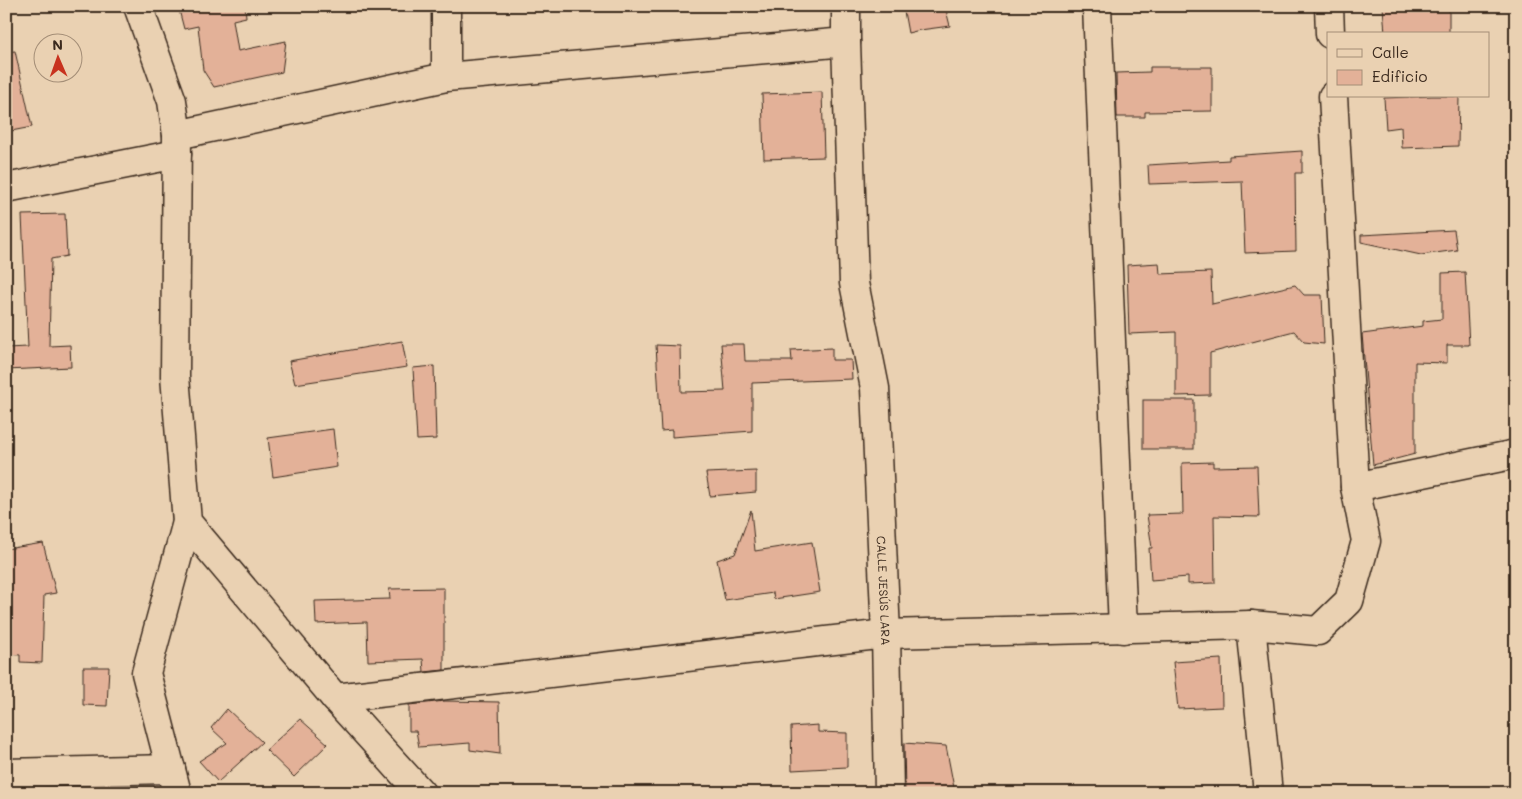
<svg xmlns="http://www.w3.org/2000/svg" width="1522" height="799" font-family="Mali,sans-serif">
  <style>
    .building { fill: #e3b198; stroke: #3b2a1e }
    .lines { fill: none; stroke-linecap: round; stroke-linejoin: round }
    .minor-casing { stroke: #3b2a1e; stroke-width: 31 }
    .tertiary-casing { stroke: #3b2a1e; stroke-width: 31 }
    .minor { stroke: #ead1b2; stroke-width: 28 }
    .tertiary { stroke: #ead1b2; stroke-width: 28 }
    .labels { text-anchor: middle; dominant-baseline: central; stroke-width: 5; stroke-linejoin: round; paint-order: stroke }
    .street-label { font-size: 12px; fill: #3b2a1e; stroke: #ead1b2 }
  </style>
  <rect width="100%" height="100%" fill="#ead1b2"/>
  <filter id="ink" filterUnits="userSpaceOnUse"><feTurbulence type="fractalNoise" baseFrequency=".02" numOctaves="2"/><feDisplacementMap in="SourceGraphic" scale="10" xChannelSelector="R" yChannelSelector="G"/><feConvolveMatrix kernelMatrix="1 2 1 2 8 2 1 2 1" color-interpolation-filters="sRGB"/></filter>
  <g filter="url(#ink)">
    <!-- building -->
    <g class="building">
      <path d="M 178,6 L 245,6 L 246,17 L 233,20 L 238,51 L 286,41 L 282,72 L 214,87 L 203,70 L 198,26 L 184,29 Z"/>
      <path d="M 903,6 L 945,6 L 950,26 L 920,30 L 908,33 Z"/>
      <path d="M 1383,6 L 1449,6 L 1449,34 L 1385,34 Z"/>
      <path d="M 15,51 L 32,127 L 6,132 L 6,52 Z"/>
      <path d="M 1150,67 L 1212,67 L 1212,111 L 1145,112 L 1145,117 L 1117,117 L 1116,73 L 1150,72 Z"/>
      <path d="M 822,92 L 824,157 L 764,159 L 762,94 Z"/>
      <path d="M 1432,96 L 1459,96 L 1458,146 L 1402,148 L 1401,127 L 1386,129 L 1384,98 Z"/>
      <path d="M 1302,151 L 1302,173 L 1295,173 L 1296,251 L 1245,253 L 1242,181 L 1149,184 L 1148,165 L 1229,160 L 1229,156 Z"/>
      <path d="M 65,214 L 67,256 L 51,259 L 49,346 L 70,345 L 71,367 L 6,370 L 6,348 L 28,347 L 22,215 Z"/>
      <path d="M 1454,230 L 1457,250 L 1421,255 L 1361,242 L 1361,235 Z"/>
      <path d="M 1159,263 L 1160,274 L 1211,272 L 1212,304 L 1295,285 L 1304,295 L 1322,295 L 1324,344 L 1304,342 L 1294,331 L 1210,353 L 1210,395 L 1176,396 L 1176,332 L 1129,334 L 1127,265 Z"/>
      <path d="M 1465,272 L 1469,345 L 1447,345 L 1447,363 L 1415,362 L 1415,454 L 1373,465 L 1362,334 L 1423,326 L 1423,321 L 1442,319 L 1442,273 Z"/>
      <path d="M 402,341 L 407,367 L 295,384 L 289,361 Z"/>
      <path d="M 721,344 L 744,344 L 745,361 L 792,361 L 791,350 L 832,348 L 832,360 L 851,360 L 852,379 L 752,383 L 752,431 L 672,437 L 672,430 L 661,431 L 656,345 L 680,346 L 681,392 L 725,391 Z"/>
      <path d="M 434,366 L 436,439 L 417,440 L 413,368 Z"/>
      <rect x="1143" y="400" width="51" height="49"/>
      <path d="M 333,429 L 337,467 L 273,477 L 268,438 Z"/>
      <path d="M 1213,462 L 1213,467 L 1257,466 L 1259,517 L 1214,516 L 1215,583 L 1188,584 L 1188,577 L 1151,580 L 1149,548 L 1152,548 L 1147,515 L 1183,514 L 1182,463 Z"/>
      <path d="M 756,471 L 756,492 L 710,496 L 706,473 Z"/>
      <path d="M 751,510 L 755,551 L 812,542 L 820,592 L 774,599 L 773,593 L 725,600 L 717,560 L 735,554 Z"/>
      <path d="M 43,543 L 56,593 L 44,595 L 42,663 L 20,662 L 20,655 L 6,654 L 6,549 Z"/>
      <path d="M 444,588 L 444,670 L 424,672 L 423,659 L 368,661 L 367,622 L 316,624 L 315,601 L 390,599 L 389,589 Z"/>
      <path d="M 1221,659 L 1222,707 L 1178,709 L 1173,662 Z"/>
      <path d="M 83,667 L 109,667 L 107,706 L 83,705 Z"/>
      <path d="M 445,701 L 499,702 L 500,754 L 470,750 L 470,743 L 419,747 L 416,731 L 409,731 L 409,705 Z"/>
      <path d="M 227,709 L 262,742 L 218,782 L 199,761 L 227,743 L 211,728 Z"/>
      <path d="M 300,719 L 328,744 L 294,777 L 266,750 Z"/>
      <path d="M 818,725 L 818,732 L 847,733 L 847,767 L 792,770 L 791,727 Z"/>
      <path d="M 904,743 L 946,746 L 955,793 L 905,793 Z"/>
    </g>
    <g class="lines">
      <!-- minor casing -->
      <g class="minor-casing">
        <g id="minor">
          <path d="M 138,6 L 172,101 L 177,135 L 175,376 L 187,522 L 335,698 L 421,793"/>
          <path d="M 1097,6 L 1123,629"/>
          <path d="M 1329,6 L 1330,34"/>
          <path id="s1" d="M 846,42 L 854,283 L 875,388 L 886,634 L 889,793"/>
          <path d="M 446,77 L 446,6"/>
          <path d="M 1355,487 L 1516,454"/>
          <path d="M 1251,625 L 1268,793"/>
          <path d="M 335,698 L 886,634 L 1251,625 L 1318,631 L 1349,601 L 1366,541 L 1355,487 L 1333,96"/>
          <path d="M 6,773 L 171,769"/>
          <path d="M 177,793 L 146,673 L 187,522"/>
        </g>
      </g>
      <!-- tertiary casing -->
      <g class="tertiary-casing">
        <g id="tertiary">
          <path d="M 177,135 L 446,77 L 846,42 L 846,6"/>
          <path d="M 6,188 L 177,154"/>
        </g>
      </g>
      <!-- minor -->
      <use href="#minor" class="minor"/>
      <!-- tertiary -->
      <use href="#tertiary" class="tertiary"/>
    </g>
  </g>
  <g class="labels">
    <!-- street labels -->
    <g class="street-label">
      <text stroke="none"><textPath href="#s1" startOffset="551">CALLE JESÚS LARA</textPath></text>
    </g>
  </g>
  <!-- margin -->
  <rect width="1522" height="799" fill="none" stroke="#ead1b2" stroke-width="25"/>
  <rect x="12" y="12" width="1497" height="774" fill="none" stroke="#3b2a1e" stroke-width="2" filter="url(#ink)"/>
  <!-- legend -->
  <rect x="1327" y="32" width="162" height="65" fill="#ead1b2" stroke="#a48e77"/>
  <rect x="1337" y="49" width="25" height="8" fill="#ead1b2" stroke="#a48e77"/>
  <text x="1372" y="58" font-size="15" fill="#3b2a1e">Calle</text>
  <rect x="1337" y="70" width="25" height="15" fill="#e3b198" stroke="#a48e77"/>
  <text x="1372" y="82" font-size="15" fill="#3b2a1e">Edificio</text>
  <!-- north arrow -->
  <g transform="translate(58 58) rotate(358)"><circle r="24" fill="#ead1b2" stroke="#a48e77"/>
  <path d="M0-4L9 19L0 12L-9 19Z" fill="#c8321e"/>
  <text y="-8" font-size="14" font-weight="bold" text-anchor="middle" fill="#3b2a1e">N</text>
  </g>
</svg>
